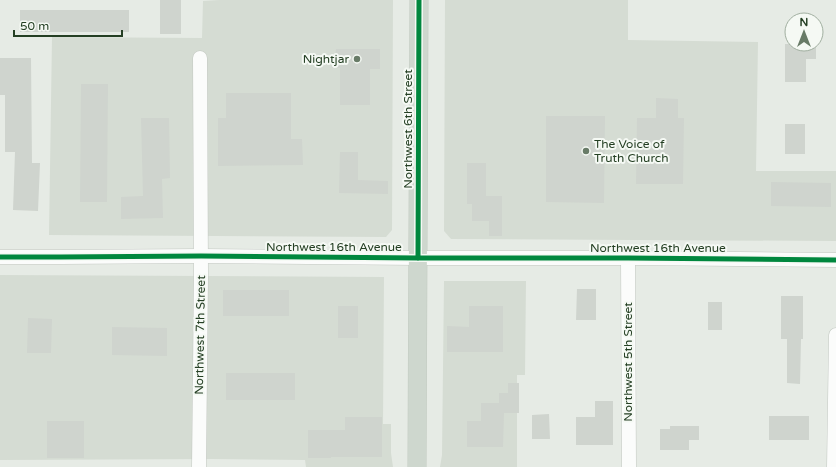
<svg xmlns="http://www.w3.org/2000/svg" width="836" height="467" font-family="'Varela Round',sans-serif">
  <style>
    .built { fill: #d5dcd3 }
    .building { fill: #cfd4ce }
    .lines { fill: none; stroke-linecap: round; stroke-linejoin: round }
    .minor-casing { stroke: #c3c8c2; stroke-width: 15 }
    .major-casing { stroke: #c2cac1; stroke-width: 19 }
    .minor { stroke: #fbfcfb; stroke-width: 14 }
    .major { stroke: #ced7ce; stroke-width: 18 }
    .cycleway-casing { stroke: #f5f9f4; stroke-width: 8 }
    .cycleway { stroke: #00873e; stroke-width: 5 }
    .poi-dot { fill: #687b67; stroke: #f5f9f4; stroke-width: 1.5 }
    .labels { text-anchor: middle; dominant-baseline: central; stroke-width: 4; stroke-linejoin: round; paint-order: stroke }
    .poi-label { font-size: 12px; fill: #243f23; stroke: #f5f9f4; text-anchor: end }
    .street-label { font-size: 12px; fill: #243f23; stroke: #f5f9f4 }
  </style>
  <rect width="100%" height="100%" fill="#e6ebe5"/>
  <!-- built -->
  <g class="built">
    <path d="M 219,0 L 393,0 L 392,230 L 386,237 L 49,235 L 52,37 L 202,38 L 203,1 Z"/>
    <path d="M 445,0 L 628,0 L 628,40 L 758,42 L 756,171 L 836,171 L 836,241 L 451,239 L 444,231 Z"/>
    <path d="M 0,275 L 384,277 L 383,424 L 391,424 L 391,453 L 393,467 L 306,467 L 305,460 L 212,459 L 0,460 Z"/>
    <path d="M 444,281 L 526,281 L 525,375 L 517,375 L 517,467 L 440,467 L 442,455 Z"/>
  </g>
  <!-- building -->
  <g class="building">
    <rect x="160" y="0" width="21" height="34"/>
    <rect x="20" y="10" width="109" height="22"/>
    <path d="M 785,44 L 816,44 L 816,59 L 806,59 L 806,82 L 785,82 Z"/>
    <path d="M 336,49 L 380,49 L 380,69 L 370,69 L 370,105 L 340,105 L 340,68 L 332,68 L 332,56 L 335,56 Z"/>
    <path d="M 0,58 L 31,58 L 32,163 L 40,163 L 38,211 L 13,210 L 15,152 L 5,152 L 5,95 L 0,95 Z"/>
    <path d="M 81,84 L 108,84 L 107,202 L 80,202 Z"/>
    <path d="M 226,93 L 291,93 L 291,139 L 302,139 L 303,165 L 218,166 L 218,118 L 226,118 Z"/>
    <path d="M 656,98 L 678,99 L 678,118 L 684,118 L 683,184 L 636,184 L 637,118 L 656,118 Z"/>
    <path d="M 546,116 L 605,116 L 604,203 L 546,202 Z"/>
    <path d="M 141,118 L 169,118 L 170,178 L 162,179 L 163,218 L 121,219 L 121,197 L 143,196 Z"/>
    <rect x="785" y="124" width="20" height="30"/>
    <path d="M 340,152 L 358,152 L 358,180 L 388,181 L 388,194 L 339,193 Z"/>
    <path d="M 467,163 L 486,163 L 486,196 L 502,196 L 502,236 L 489,236 L 489,221 L 472,221 L 472,204 L 467,204 Z"/>
    <path d="M 771,182 L 831,183 L 831,207 L 771,206 Z"/>
    <path d="M 577,289 L 596,289 L 596,320 L 576,320 Z"/>
    <rect x="223" y="290" width="66" height="26"/>
    <path d="M 781,296 L 803,296 L 803,339 L 801,339 L 800,384 L 787,383 L 787,339 L 781,339 Z"/>
    <rect x="708" y="302" width="14" height="28"/>
    <rect x="338" y="306" width="20" height="32"/>
    <path d="M 469,306 L 503,306 L 503,352 L 447,352 L 447,326 L 469,327 Z"/>
    <path d="M 28,318 L 52,319 L 51,353 L 27,353 Z"/>
    <path d="M 112,327 L 167,328 L 167,356 L 112,355 Z"/>
    <rect x="226" y="373" width="69" height="27"/>
    <path d="M 508,383 L 519,383 L 519,413 L 504,413 L 503,447 L 467,447 L 467,421 L 481,421 L 481,403 L 499,403 L 499,393 L 508,393 Z"/>
    <path d="M 595,401 L 613,401 L 613,445 L 576,445 L 576,417 L 595,417 Z"/>
    <path d="M 549,414 L 550,439 L 532,439 L 532,415 Z"/>
    <rect x="769" y="416" width="40" height="24"/>
    <path d="M 345,417 L 382,417 L 382,457 L 331,457 L 331,458 L 308,458 L 308,430 L 345,430 Z"/>
    <rect x="47" y="421" width="37" height="37"/>
    <path d="M 670,426 L 699,426 L 699,440 L 689,440 L 689,450 L 660,450 L 660,429 L 670,429 Z"/>
  </g>
  <g class="lines">
    <!-- minor casing -->
    <g class="minor-casing">
      <g id="minor">
        <path d="M 0,257 L 60,257 L 201,256 L 418,258 L 628,258 L 836,260"/>
        <path d="M 628,258 L 629,467"/>
        <path d="M 199,467 L 201,273 L 200,58"/>
        <path d="M 834,467 L 836,335"/>
      </g>
    </g>
    <!-- major casing -->
    <g class="major-casing">
      <path id="major" d="M 417,467 L 419,0"/>
    </g>
    <!-- minor -->
    <use href="#minor" class="minor"/>
    <!-- major -->
    <use href="#major" class="major"/>
    <!-- cycleway casing -->
    <g class="cycleway-casing">
      <g id="cycleway">
        <path d="M 0,257 L 60,257 L 201,256 L 418,258 L 628,258 L 836,260"/>
        <path d="M 418,258 L 419,0"/>
      </g>
    </g>
    <!-- cycleway -->
    <use href="#cycleway" class="cycleway"/>
  </g>
  <!-- markers -->
  <g class="poi-dot">
    <circle cx="357" cy="59" r="4"/>
    <circle cx="586" cy="151" r="4"/>
  </g>
  <g class="labels">
    <!-- poi labels -->
    <g class="poi-label">
      <text x="349" y="59">Nightjar</text>
      <text x="594" y="144" text-anchor="start">The Voice of<tspan x="594" dy="14">Truth Church</tspan></text>
    </g>
    <!-- street labels -->
    <g class="street-label">
      <text transform="translate(408 129) rotate(-90)">Northwest 6th Street</text>
      <text x="334" y="247">Northwest 16th Avenue</text>
      <text x="658" y="248">Northwest 16th Avenue</text>
      <text transform="translate(200 335) rotate(-89)">Northwest 7th Street</text>
      <text transform="translate(628 362) rotate(-90)">Northwest 5th Street</text>
    </g>
  </g>
  <!-- north arrow -->
  <g transform="translate(804 32)"><circle r="19" fill="#f5f9f4" stroke="#a1afa0"/>
  <path d="M0-3L7 15L0 10L-7 15Z" fill="#687b67"/>
  <text y="-6" font-size="11" font-weight="bold" text-anchor="middle" fill="#243f23">N</text>
  </g>
  <!-- scale -->
  <path d="M14 30v6h108v-6" fill="none" stroke="#243f23" stroke-width="2"/>
  <text x="20" y="30" font-size="12" fill="#243f23" stroke="#f5f9f4" stroke-width="3" paint-order="stroke">50 m</text>
</svg>
